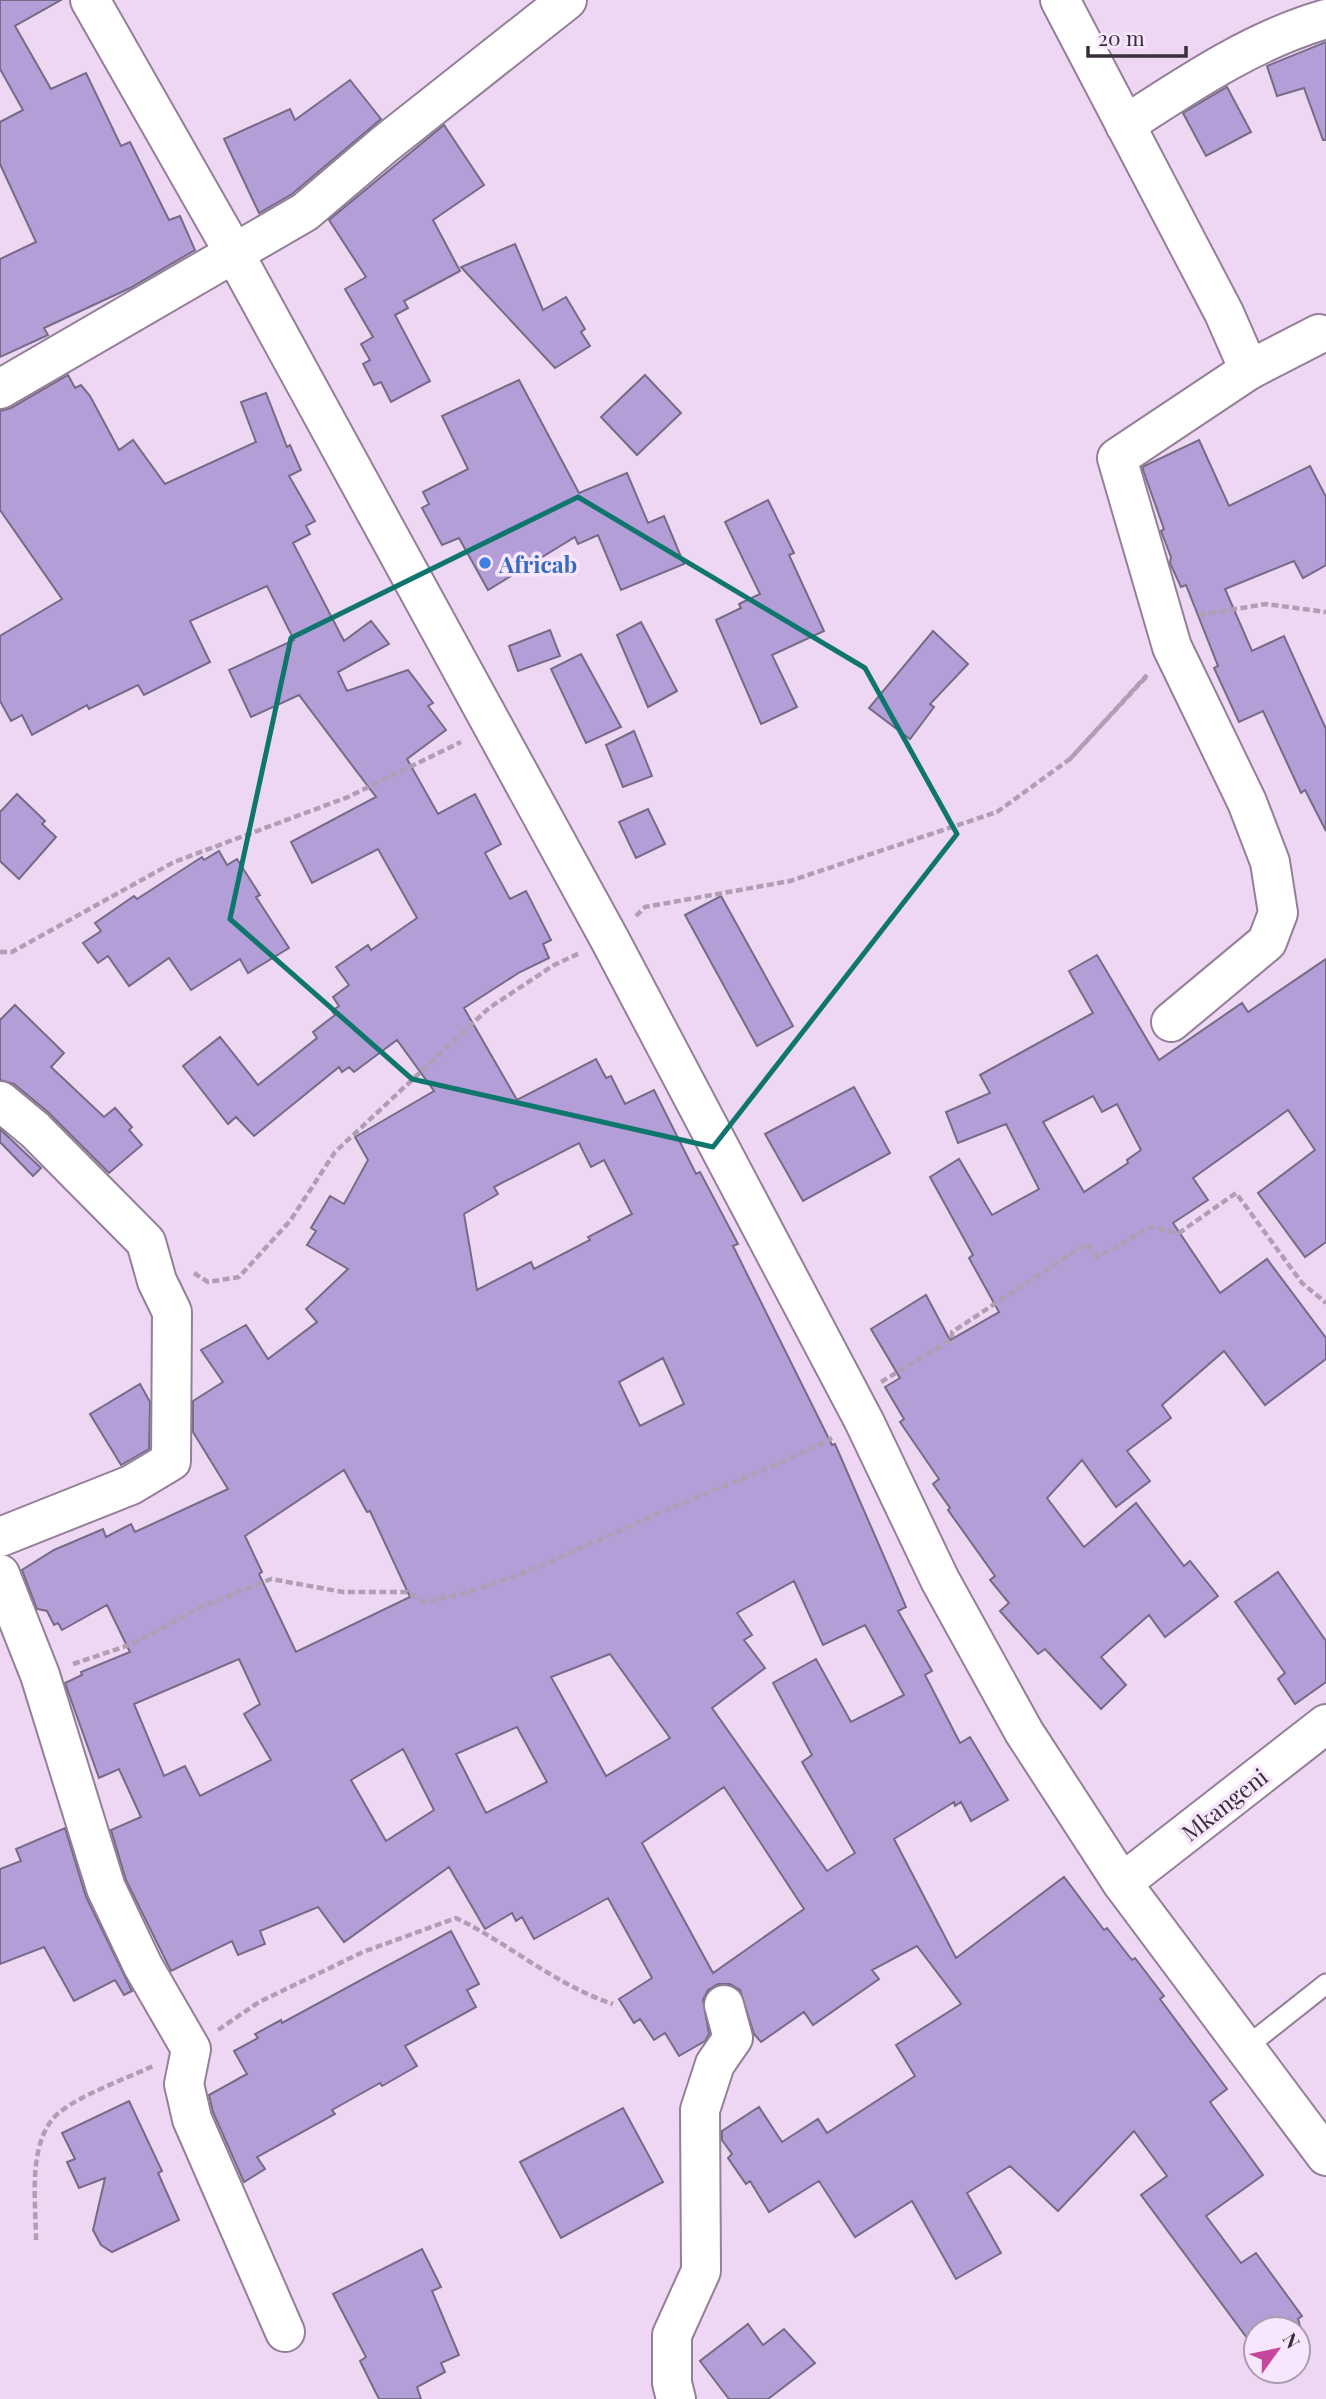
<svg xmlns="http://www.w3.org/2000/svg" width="1326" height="2399" font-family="'Playfair Display',serif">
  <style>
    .building { fill: #b49ed7; stroke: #756b86; stroke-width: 2; fill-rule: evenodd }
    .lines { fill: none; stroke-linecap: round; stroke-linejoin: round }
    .lane-casing { stroke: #947f98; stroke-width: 23 }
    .street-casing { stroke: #947f98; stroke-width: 42 }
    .secondary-casing { stroke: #947f98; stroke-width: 42 }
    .path { stroke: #b19eb5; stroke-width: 4.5; stroke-dasharray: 7 3.5; stroke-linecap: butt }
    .lane { stroke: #fff; stroke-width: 19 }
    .street { stroke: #fff; stroke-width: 38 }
    .secondary { stroke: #fff; stroke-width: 38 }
    .marked { fill: none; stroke: #0f766e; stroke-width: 5; stroke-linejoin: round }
    .shop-dot { fill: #3f7fe0; stroke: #f8e6fd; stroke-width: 2.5 }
    .labels { text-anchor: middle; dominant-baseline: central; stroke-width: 7; stroke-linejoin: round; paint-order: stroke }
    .shop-label { font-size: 23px; font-weight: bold; fill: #366cbe; stroke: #f8e6fd; text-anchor: start }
    .street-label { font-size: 23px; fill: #382f3a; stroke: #f8e6fd }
  </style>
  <rect width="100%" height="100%" fill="#eed7f3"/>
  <!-- building -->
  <g class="building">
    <path d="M 0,0 L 61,0 L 15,26 L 51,89 L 86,73 L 121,146 L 130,142 L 169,220 L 180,216 L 195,250 L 130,288 L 44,328 L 48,335 L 0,357 L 0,259 L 36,242 L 0,164 L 0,122 L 23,110 L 0,69 Z"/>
    <path d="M 1326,42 L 1326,140 L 1323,140 L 1304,88 L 1277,96 L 1267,66 Z"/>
    <path d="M 350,80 L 381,119 L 292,194 L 259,213 L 224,139 L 290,109 L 295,120 Z"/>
    <path d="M 1227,87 L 1251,132 L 1206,156 L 1183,113 Z"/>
    <path d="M 444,125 L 484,185 L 433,220 L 460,271 L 404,301 L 408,308 L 395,315 L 430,381 L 391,402 L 381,382 L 374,385 L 363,364 L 370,360 L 361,344 L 373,337 L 345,289 L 366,277 L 329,220 Z"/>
    <path d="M 515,244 L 543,310 L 566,297 L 585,329 L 581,332 L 590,346 L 555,368 L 461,267 Z"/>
    <path d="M 68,375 L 75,388 L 81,385 L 90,396 L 119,450 L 133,440 L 165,484 L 256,442 L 241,402 L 266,393 L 287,447 L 290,445 L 301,470 L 289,476 L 315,521 L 306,526 L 310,534 L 293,543 L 344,641 L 371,621 L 389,644 L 338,672 L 347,691 L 408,670 L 433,703 L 428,706 L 446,730 L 407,759 L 438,814 L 475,794 L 501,844 L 485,853 L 510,899 L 526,891 L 551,940 L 543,944 L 549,958 L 520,972 L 464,1008 L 517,1100 L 596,1059 L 606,1078 L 611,1076 L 625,1104 L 654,1090 L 696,1174 L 700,1172 L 738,1244 L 733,1246 L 832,1445 L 835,1444 L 906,1607 L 898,1611 L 932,1671 L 925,1675 L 960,1743 L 970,1737 L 1008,1800 L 971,1821 L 961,1802 L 955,1806 L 954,1802 L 894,1839 L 956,1958 L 1064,1877 L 1104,1930 L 1107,1928 L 1132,1960 L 1135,1958 L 1164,1996 L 1160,1999 L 1227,2089 L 1210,2102 L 1263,2175 L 1206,2216 L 1241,2263 L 1256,2253 L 1302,2316 L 1298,2319 L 1300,2326 L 1296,2329 L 1256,2329 L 1256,2350 L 1141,2195 L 1167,2176 L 1134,2131 L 1058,2211 L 1010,2166 L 967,2193 L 1001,2253 L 956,2279 L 912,2201 L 855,2237 L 819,2181 L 769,2212 L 750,2181 L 746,2184 L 728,2158 L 732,2154 L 722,2140 L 722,2131 L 759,2107 L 782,2142 L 818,2119 L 827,2133 L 915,2076 L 896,2045 L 961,2004 L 917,1946 L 872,1970 L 879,1979 L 813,2025 L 804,2012 L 761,2042 L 754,2034 L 740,1990 L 730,1984 L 718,1984 L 708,1990 L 703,2000 L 709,2034 L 705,2041 L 679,2056 L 665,2033 L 654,2040 L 640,2019 L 634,2023 L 619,1999 L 652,1978 L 608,1898 L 534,1939 L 522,1917 L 516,1921 L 512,1913 L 485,1929 L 449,1867 L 344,1942 L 318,1907 L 260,1931 L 265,1944 L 238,1955 L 232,1941 L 171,1971 L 126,1880 L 111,1830 L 141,1817 L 119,1769 L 99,1778 L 65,1683 L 82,1675 L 81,1672 L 130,1652 L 107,1605 L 62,1630 L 58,1623 L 54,1625 L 47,1611 L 37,1609 L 22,1570 L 54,1550 L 103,1529 L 106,1537 L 131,1524 L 135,1532 L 228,1489 L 193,1432 L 193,1401 L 223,1382 L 201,1350 L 246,1325 L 268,1359 L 317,1322 L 306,1309 L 348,1269 L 307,1245 L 316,1231 L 311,1228 L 330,1196 L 344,1204 L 368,1160 L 355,1137 L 434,1091 L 397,1040 L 354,1072 L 349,1067 L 342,1072 L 339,1067 L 254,1136 L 236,1117 L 228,1124 L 183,1066 L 220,1037 L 258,1085 L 317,1038 L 313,1032 L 335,1015 L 332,1011 L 339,1006 L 333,997 L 349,985 L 336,967 L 368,945 L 371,950 L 417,918 L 378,849 L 312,883 L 291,842 L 376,797 L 299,695 L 251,717 L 229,670 L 294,640 L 267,586 L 190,621 L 210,662 L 144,695 L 138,685 L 89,709 L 87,705 L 32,735 L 22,715 L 11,721 L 0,701 L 0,636 L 62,599 L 0,510 L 0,411 L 11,408 ZM 579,1143 L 591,1167 L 604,1160 L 632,1214 L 588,1237 L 590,1240 L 534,1269 L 531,1262 L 477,1290 L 464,1214 L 498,1194 L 494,1187 ZM 663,1358 L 684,1404 L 640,1426 L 619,1382 ZM 344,1470 L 367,1512 L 370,1511 L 410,1597 L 296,1652 L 259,1574 L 262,1572 L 245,1536 ZM 794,1581 L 823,1645 L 865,1625 L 904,1695 L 851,1722 L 816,1659 L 773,1683 L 812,1755 L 802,1762 L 855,1853 L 827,1871 L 712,1708 L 765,1668 L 744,1640 L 752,1635 L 737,1613 ZM 610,1654 L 670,1738 L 606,1776 L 551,1677 ZM 239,1659 L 260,1704 L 244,1714 L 271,1760 L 200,1796 L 185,1766 L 164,1776 L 134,1704 ZM 517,1727 L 547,1782 L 486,1813 L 456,1754 ZM 403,1749 L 434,1810 L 386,1841 L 351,1780 ZM 724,1787 L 804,1909 L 713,1973 L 642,1843 Z"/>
    <path d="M 645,375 L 681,413 L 637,455 L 601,417 Z"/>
    <path d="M 519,380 L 579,493 L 627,473 L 648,523 L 664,516 L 684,564 L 621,590 L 598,535 L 578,544 L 575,537 L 488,590 L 459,538 L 442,545 L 422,508 L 429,504 L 423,492 L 468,469 L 442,416 Z"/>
    <path d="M 1199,440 L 1229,506 L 1310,466 L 1326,497 L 1326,565 L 1303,578 L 1294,561 L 1225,589 L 1252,651 L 1284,636 L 1326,729 L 1326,831 L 1305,790 L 1301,793 L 1263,711 L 1239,722 L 1214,668 L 1218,666 L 1186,585 L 1181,587 L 1170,563 L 1171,557 L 1161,531 L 1164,529 L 1142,467 Z"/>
    <path d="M 768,500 L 794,553 L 789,555 L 824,631 L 772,655 L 797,707 L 761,724 L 716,620 L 741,608 L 739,604 L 760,594 L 725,522 Z"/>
    <path d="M 641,622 L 677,691 L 648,707 L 617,635 Z"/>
    <path d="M 550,630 L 560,656 L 518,671 L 509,646 Z"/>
    <path d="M 933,631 L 968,664 L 930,704 L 934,707 L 910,739 L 869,708 Z"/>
    <path d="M 581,654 L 621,727 L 586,743 L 551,669 Z"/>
    <path d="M 634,731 L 652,776 L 623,787 L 606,745 Z"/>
    <path d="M 17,794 L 45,821 L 42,824 L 56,837 L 19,879 L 0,861 L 0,812 Z"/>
    <path d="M 648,809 L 665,844 L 636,858 L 619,822 Z"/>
    <path d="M 219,851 L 227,865 L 237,859 L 260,895 L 256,897 L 289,948 L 248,973 L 240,959 L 191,990 L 169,958 L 129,986 L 108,956 L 98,963 L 83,943 L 101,931 L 95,923 L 134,896 L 137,899 L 202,857 L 204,860 Z"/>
    <path d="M 721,896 L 793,1026 L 757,1046 L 685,915 Z"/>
    <path d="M 1097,955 L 1159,1060 L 1242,1003 L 1248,1012 L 1326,959 L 1326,1242 L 1305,1257 L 1258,1193 L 1315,1150 L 1288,1110 L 1193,1178 L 1208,1200 L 1173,1223 L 1220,1293 L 1267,1259 L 1326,1338 L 1326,1359 L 1265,1405 L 1224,1351 L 1162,1405 L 1171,1418 L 1127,1451 L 1150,1481 L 1116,1507 L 1082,1460 L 1047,1498 L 1084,1547 L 1136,1503 L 1184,1566 L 1190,1561 L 1218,1596 L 1165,1637 L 1149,1615 L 1101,1657 L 1126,1685 L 1101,1709 L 1045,1649 L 1038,1654 L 1000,1611 L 1009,1603 L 990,1580 L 995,1576 L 948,1510 L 950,1508 L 933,1484 L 939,1479 L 900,1422 L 904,1419 L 885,1387 L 900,1378 L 871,1329 L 926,1295 L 950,1340 L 999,1312 L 969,1258 L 973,1255 L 930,1177 L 959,1159 L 992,1215 L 1039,1189 L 1006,1124 L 958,1143 L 946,1112 L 990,1093 L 980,1075 L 1093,1013 L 1069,971 ZM 1093,1096 L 1102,1112 L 1117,1104 L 1141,1150 L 1127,1160 L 1128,1163 L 1084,1192 L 1043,1122 Z"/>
    <path d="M 15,1005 L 64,1053 L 51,1067 L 104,1117 L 115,1108 L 132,1127 L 129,1130 L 142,1145 L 109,1173 L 49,1113 L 14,1084 L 0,1080 L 0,1020 Z"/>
    <path d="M 854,1087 L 890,1153 L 803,1201 L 765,1134 Z"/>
    <path d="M 0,1129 L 41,1168 L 33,1176 L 0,1142 Z"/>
    <path d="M 140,1384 L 150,1402 L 149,1449 L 121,1465 L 90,1414 Z"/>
    <path d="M 1278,1572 L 1326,1641 L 1326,1682 L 1295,1704 L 1278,1679 L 1285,1673 L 1235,1602 Z"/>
    <path d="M 65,1828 L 86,1897 L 132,1991 L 124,1995 L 115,1980 L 74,2001 L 44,1947 L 0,1964 L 0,1869 L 21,1861 L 16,1849 Z"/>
    <path d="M 451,1931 L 479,1984 L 467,1990 L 476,2007 L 405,2046 L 417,2066 L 382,2086 L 380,2083 L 332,2110 L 335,2114 L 257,2157 L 265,2169 L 244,2182 L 213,2112 L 209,2095 L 247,2074 L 234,2051 L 258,2038 L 255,2034 L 281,2020 L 282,2023 Z"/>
    <path d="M 129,2101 L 162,2171 L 158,2173 L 179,2220 L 112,2252 L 101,2245 L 93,2230 L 105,2178 L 79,2188 L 67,2162 L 75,2159 L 62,2133 Z"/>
    <path d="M 623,2108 L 663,2182 L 561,2238 L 520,2162 Z"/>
    <path d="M 422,2249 L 441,2287 L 432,2291 L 459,2355 L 441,2363 L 445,2372 L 417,2387 L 421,2399 L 379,2399 L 360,2361 L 366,2357 L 333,2294 Z"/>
    <path d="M 748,2324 L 763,2345 L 784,2329 L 815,2363 L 768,2399 L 729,2399 L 700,2361 Z"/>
  </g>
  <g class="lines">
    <!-- lane casing -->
    <g class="lane-casing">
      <path id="lane" d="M 1245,2048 L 1326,1984"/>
    </g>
    <!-- street casing -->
    <g class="street-casing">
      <g id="street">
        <path d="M 1060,0 L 1224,313 L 1249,370"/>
        <path d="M 1125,125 C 1188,84 1253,40 1326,19"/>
        <path d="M 0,389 L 305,212 L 385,144 L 567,0"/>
        <path d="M 1171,1022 L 1267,942 L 1278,913 L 1270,862 L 1247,802 L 1172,647 L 1117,458 L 1249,370 L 1319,334"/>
        <path d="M 0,1101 L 35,1130 L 146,1242 L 157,1281 L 172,1312 L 171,1461 L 131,1485 L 0,1537"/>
        <path d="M 0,1574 L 40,1675 L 106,1888 L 143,1966 L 191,2049 L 184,2084 L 192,2119 L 285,2332"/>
        <path d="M 676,2399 L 672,2383 L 672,2335 L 701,2271 L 700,2110 L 715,2064 L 733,2038 L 724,2005"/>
      </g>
    </g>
    <!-- secondary casing -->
    <g class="secondary-casing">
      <g id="secondary">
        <path d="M 90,0 L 233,251 L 610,940 L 864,1421 L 940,1580 L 1024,1732 L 1122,1883 L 1326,2156"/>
        <path d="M 1122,1883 L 1326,1724"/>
      </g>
    </g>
    <!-- path -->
    <g class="path">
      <path d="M 1199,615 L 1266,604 L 1326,612"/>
      <path d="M 1146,677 L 1070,759 L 1147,675"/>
      <path d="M 636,916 L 645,907 L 790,881 L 997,812 L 1070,759"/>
      <path d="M 0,952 L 12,952 L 174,862 L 348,797 L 461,742"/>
      <path d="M 194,1273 L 208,1282 L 239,1277 L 290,1221 L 335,1152 L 489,1008 L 554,965 L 580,953"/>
      <path d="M 881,1382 L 952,1339 L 952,1332 L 1086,1244 L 1098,1257 L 1151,1227 L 1179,1233 L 1236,1193 L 1302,1283 L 1326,1303"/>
      <path d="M 73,1664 L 132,1644 L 201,1607 L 271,1579 L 343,1592 L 407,1592 L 424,1602 C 513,1585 584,1545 666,1510 C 722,1486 778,1466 832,1438"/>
      <path d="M 218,2030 L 259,2002 L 363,1952 L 456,1918 C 510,1944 555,1985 613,2004"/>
      <path d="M 36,2240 C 36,2202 26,2138 61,2111 C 87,2092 123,2080 153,2066"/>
    </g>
    <!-- lane -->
    <use href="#lane" class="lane"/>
    <!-- street -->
    <use href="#street" class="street"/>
    <!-- secondary -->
    <use href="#secondary" class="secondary"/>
  </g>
  <!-- marked area -->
  <path class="marked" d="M 578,497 L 865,668 L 957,834 L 713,1147 L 412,1079 L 230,919 L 291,638 Z"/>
  <!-- markers -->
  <circle class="shop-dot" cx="485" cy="563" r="7"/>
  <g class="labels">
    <!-- shop labels -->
    <g class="shop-label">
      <text x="499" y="563">Africab</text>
    </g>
    <!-- street labels -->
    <g class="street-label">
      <text transform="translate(1224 1804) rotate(-38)">Mkangeni</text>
    </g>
  </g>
  <!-- north arrow -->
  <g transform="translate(1277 2350) rotate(57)"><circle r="33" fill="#f8e6fd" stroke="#ab9daf" stroke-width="2"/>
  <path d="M0-5L12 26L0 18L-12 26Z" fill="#c5499a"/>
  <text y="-10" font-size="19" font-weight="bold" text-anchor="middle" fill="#382f3a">N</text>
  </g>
  <!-- scale -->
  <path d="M1088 46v10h98v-10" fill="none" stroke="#382f3a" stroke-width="3.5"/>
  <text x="1098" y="46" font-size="21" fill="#382f3a" stroke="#f8e6fd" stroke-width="5" paint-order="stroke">20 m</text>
</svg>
